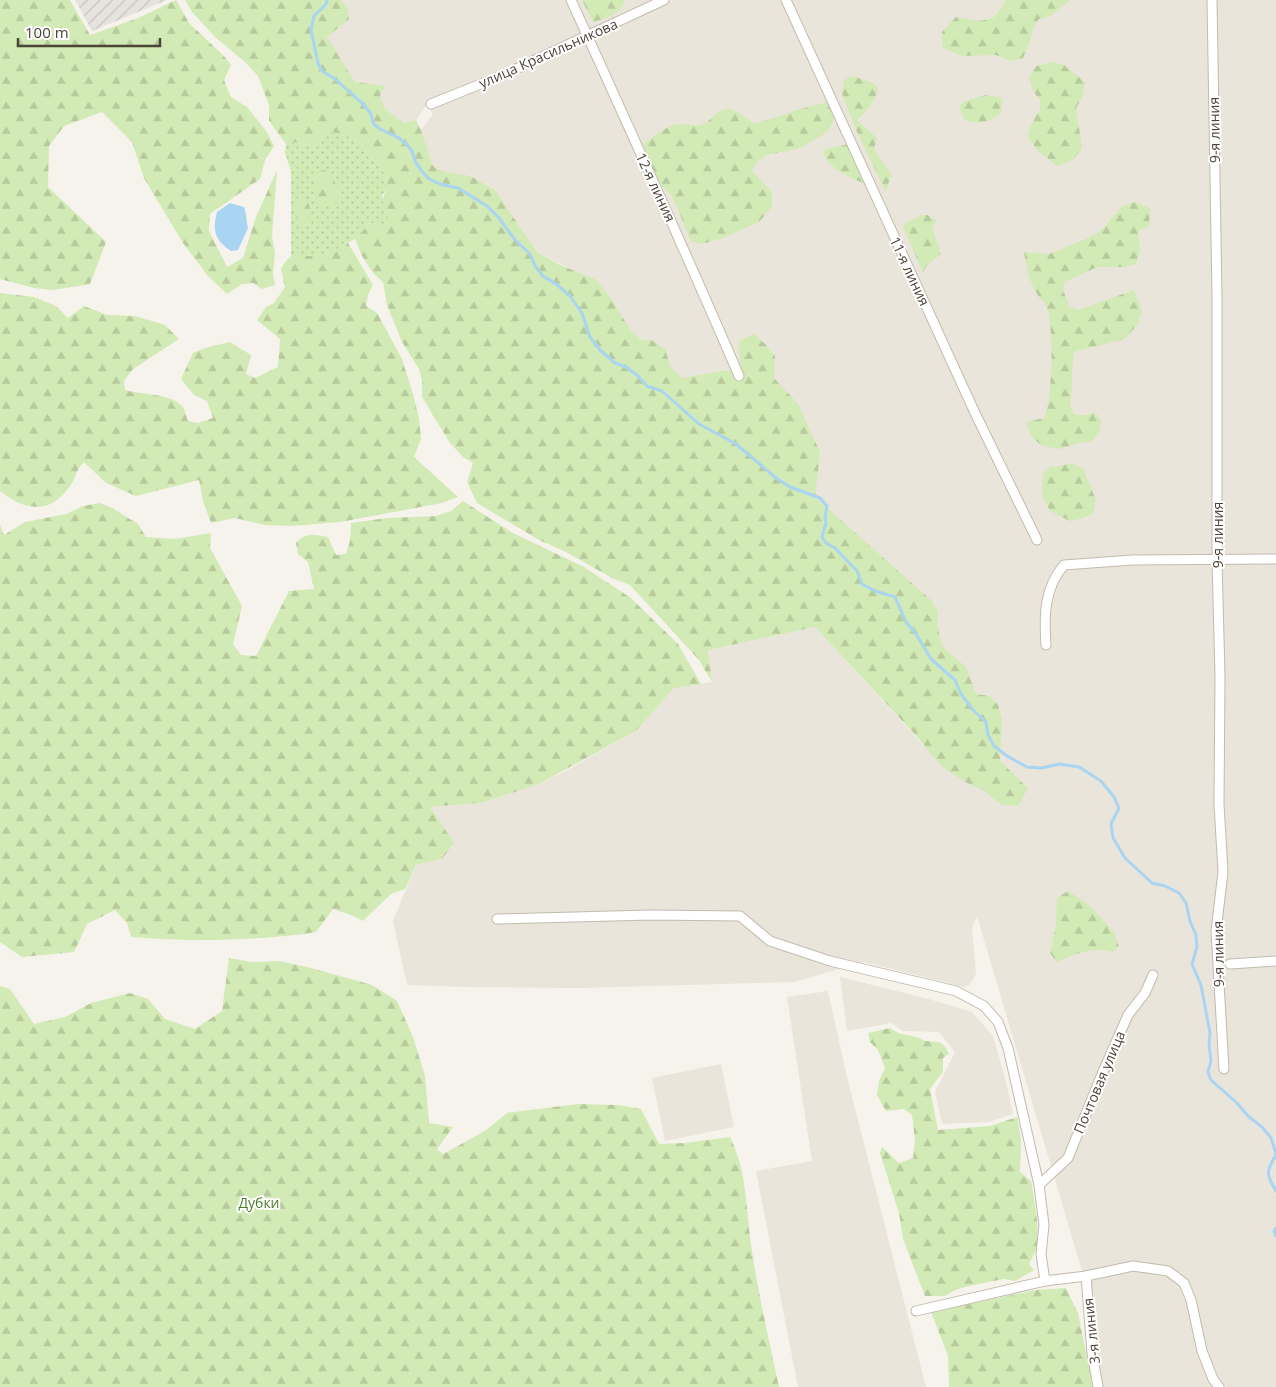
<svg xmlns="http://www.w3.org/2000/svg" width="1276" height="1387" font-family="'Open Sans',sans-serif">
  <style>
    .residential { fill: #eae5da }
    .industrial { fill: url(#industrial-furrows) }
    .grass { fill: url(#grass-dots) }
    .forest { fill: url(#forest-firs) }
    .water { fill: #a9d4f2 }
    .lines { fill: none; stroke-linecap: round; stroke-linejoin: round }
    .stream { stroke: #a9d4f2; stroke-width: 3 }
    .street-casing { stroke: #c2bbae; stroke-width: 11 }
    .street { stroke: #fff; stroke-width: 9 }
    .labels { text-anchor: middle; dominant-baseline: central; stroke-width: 4; stroke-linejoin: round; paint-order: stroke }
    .street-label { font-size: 14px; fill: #4b4439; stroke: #fff }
    .park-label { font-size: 14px; fill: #4a7f2a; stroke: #fff }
  </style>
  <defs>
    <pattern id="industrial-furrows" width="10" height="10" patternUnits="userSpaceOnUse" patternTransform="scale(1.25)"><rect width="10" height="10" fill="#e6e2dd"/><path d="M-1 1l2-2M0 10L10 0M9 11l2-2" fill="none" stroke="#c7c3be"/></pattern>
    <pattern id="grass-dots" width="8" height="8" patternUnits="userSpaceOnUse" patternTransform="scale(1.25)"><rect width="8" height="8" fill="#d2eab5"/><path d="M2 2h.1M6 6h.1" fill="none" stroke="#b6ca9c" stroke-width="1.8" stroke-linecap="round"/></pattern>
    <pattern id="forest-firs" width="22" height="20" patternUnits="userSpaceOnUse" patternTransform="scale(1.25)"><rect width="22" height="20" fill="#d2eab5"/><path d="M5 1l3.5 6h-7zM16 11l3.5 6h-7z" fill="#b6ca9c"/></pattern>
  </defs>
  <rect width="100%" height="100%" fill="#f6f3ec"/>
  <!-- residential -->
  <g class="residential">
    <path d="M 340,0 L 1276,0 L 1276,1387 L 1101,1387 L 1087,1288 L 977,916 L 972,928 L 976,974 L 970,984 L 964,987 L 864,962 L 794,982 L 582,988 L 462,987 L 407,985 L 393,921 L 416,865 L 442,859 L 430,807 L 480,803 L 537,785 L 567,770 L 636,731 L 673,689 L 712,682 L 708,650 L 815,627 L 926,748 L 568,268 L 537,252 L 495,190 L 471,176 L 443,171 L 433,166 L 421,130 L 433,114 L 426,105 L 416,120 L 404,124 L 385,109 L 380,95 L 355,82 L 326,37 L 349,19 L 348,10 Z"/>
    <path d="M 840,977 L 929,999 L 972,1012 L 993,1036 L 1005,1078 L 1013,1114 L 989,1122 L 942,1124 L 935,1092 L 955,1052 L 939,1032 L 903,1031 L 891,1023 L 847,1031 Z"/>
    <path d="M 828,991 L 847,1077 L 926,1387 L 798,1387 L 756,1171 L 812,1161 L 787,997 Z"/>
    <path d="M 721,1064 L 734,1127 L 665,1141 L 652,1078 Z"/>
  </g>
  <!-- industrial -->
  <path class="industrial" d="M 75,0 L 167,0 L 92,31 Z"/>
  <!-- grass -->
  <path class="grass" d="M 324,131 L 348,135 L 362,144 L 369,157 L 382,166 L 388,186 L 382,196 L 393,226 L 370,223 L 355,239 L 326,256 L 291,256 L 291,171 L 285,153 L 286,144 L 293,142 L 316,147 Z"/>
  <!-- forest -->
  <g class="forest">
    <path d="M 0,0 L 70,0 L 90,35 L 138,18 L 176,0 L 189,23 L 225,57 L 231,65 L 224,80 L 231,97 L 247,107 L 267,132 L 274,146 L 265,160 L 260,179 L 210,214 L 209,231 L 227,267 L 243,258 L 256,217 L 277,170 L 272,236 L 275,253 L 273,274 L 275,285 L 262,289 L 253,283 L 242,284 L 227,294 L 208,276 L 183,243 L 144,178 L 132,142 L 102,112 L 64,126 L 49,146 L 48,187 L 106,242 L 90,284 L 54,290 L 34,288 L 0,279 Z"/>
    <path d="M 185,0 L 341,0 L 348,8 L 349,19 L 327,37 L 355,82 L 385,86 L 380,95 L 385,109 L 404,123 L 416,120 L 421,130 L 433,166 L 443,171 L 471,176 L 495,190 L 537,252 L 560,265 L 595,279 L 611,298 L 630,330 L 641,340 L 651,340 L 665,349 L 671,368 L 683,378 L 722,371 L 731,371 L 740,363 L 739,350 L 740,340 L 754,334 L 766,345 L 775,356 L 774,378 L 798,404 L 820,452 L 815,497 L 932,601 L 938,612 L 937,625 L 943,647 L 966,667 L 976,694 L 989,696 L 998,705 L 1002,720 L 1000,761 L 1028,788 L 1018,806 L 1002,805 L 983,790 L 967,783 L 942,767 L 919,739 L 815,627 L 708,650 L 712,682 L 699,660 L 630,585 L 612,578 L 566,552 L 539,540 L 477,503 L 467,482 L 473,463 L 463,457 L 450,443 L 422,397 L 422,381 L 419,369 L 402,342 L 387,305 L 383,282 L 373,273 L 362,256 L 355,239 L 370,223 L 393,226 C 383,211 379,202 388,186 L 382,166 L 369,157 L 362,144 L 348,135 L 324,131 L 316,147 L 293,142 L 286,144 L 269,121 L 269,105 L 258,76 L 245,62 L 215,37 L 192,12 Z"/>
    <path d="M 582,0 L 625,0 L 625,1 C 619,15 607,18 593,22 Z"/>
    <path d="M 1005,0 L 1070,0 L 1052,15 L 1039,19 L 1033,28 L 1030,42 L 1023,58 L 1010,61 L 996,55 L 962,56 L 942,47 L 942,32 L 956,17 L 980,21 L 993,18 L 1004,4 Z"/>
    <path d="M 1051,62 L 1064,65 L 1085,82 L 1082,98 L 1076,108 L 1082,148 L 1074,159 L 1057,166 L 1037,150 L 1028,137 L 1031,125 L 1040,109 L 1040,100 L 1033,91 L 1029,78 L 1036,66 Z"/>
    <path d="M 853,76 L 874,83 L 878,89 C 874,102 868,111 857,120 L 877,138 L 874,149 L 891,174 L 886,192 L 856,130 L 846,104 L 842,93 L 844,80 Z"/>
    <path d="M 986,95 L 1002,98 L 1001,113 C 987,124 981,124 964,120 L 959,106 L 965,101 Z"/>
    <path d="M 828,102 L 835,117 L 828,131 L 821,136 L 798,149 L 767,155 L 758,161 L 752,171 L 772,192 L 772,207 L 759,222 L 720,239 L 701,244 L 691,241 L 672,196 L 662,186 L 653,171 L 647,159 L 644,144 C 654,137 667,124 681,124 C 689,123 695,128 703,124 C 713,120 717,108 729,109 C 739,110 747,120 755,124 L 801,109 Z"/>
    <path d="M 844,145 L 850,145 L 876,189 C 859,180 826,171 823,150 Z"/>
    <path d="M 325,170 L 340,189 L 337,202 L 319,210 L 313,172 Z"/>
    <path d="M 299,197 L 308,202 L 311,212 L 302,231 L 296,211 Z"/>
    <path d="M 1135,202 L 1150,208 L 1149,226 L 1138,231 L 1140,250 L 1136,264 L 1124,267 L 1097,267 L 1065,282 L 1063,290 L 1069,306 L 1078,310 L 1134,290 L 1142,312 L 1137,325 L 1125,339 L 1074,352 C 1071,370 1073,388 1070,406 L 1075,415 L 1086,415 L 1095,412 L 1101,420 L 1100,432 L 1090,442 L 1077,443 L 1061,449 L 1043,446 L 1032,438 L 1026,422 L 1044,418 C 1053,401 1054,326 1047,308 C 1044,302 1039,298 1036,292 C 1029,280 1026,266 1024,252 L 1049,254 L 1088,238 L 1102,230 L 1122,206 Z"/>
    <path d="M 922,215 L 928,215 L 937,221 L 932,227 L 941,254 L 927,265 L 923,273 L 903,226 L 907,222 Z"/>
    <path d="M 348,243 L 373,285 L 368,295 L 366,306 L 377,313 L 402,359 L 413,394 L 419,418 L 421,439 L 414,457 L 458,497 L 442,503 L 340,522 L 293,526 L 265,525 L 235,518 L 211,523 L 203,501 L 199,480 L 136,496 L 106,483 L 84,462 C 76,469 76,478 70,486 C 50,515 25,511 0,491 L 0,293 L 34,297 L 56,306 L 68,318 L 84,306 L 107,315 L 135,316 L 165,325 L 179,339 L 133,369 L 124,381 L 125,390 C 142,395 169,393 182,406 C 185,409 186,416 188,421 L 198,423 L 213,418 L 207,401 L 194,395 L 181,379 L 193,353 L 205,348 L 230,342 L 251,355 L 246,374 L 255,378 L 278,367 L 280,339 L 257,320 L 266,307 L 274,303 L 285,287 L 281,269 L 285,262 L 291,256 L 326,256 Z"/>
    <path d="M 1072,463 L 1083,468 L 1096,500 L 1093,513 L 1083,518 L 1070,521 L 1050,511 L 1042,495 L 1043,474 L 1051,466 L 1056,467 Z"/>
    <path d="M 463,501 L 511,532 L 584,567 L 631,598 L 678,644 L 701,684 L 673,689 L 636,731 L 537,785 L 480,803 L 430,807 L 454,843 L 442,859 L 416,865 L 405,889 L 391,894 L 363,921 L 351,915 L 333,909 L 316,932 C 258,941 190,942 131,937 L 127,923 L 115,910 L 87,924 L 74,952 L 22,957 L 0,942 L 0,525 L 4,535 L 25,522 L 66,514 L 83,506 L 100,503 L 112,508 L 138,524 L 146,537 L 175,539 L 211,533 L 210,548 L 242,606 L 233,644 L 241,655 L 256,656 L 289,591 L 314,589 L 308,562 L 298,554 L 296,543 C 305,532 316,534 328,537 L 336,555 L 346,554 L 350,541 L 351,523 L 387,518 L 436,516 L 451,511 Z"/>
    <path d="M 1068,891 L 1088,904 L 1113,931 L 1119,946 L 1113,952 C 1094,946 1074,954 1057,962 L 1050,953 L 1056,924 L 1057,898 Z"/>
    <path d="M 229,958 L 252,962 L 280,961 L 311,968 L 372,985 L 397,1001 L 413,1037 L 425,1076 L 429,1123 L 453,1127 L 437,1149 L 443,1154 L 485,1131 L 507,1113 L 578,1104 L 617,1105 L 641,1109 L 659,1144 L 685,1143 L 730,1137 C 747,1171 746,1208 751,1245 C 758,1293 769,1340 779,1387 L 0,1387 L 0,986 L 10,989 L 34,1024 L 65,1017 L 91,1003 L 130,993 L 148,999 L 165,1019 L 195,1029 L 222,1011 Z"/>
    <path d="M 890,1028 C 899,1035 906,1034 916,1037 C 920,1038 923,1041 927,1041 C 940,1042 943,1041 949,1054 L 943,1058 L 943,1072 L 930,1089 L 938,1130 L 990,1126 L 1017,1117 L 1021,1139 L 1020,1172 L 1031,1181 C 1034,1201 1041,1230 1036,1250 C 1034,1254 1031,1260 1029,1264 L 1034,1270 L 1015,1281 L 1004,1279 L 969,1286 L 955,1290 L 945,1296 L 925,1296 L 903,1239 L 899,1213 L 880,1153 L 882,1147 L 899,1163 L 913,1158 L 915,1140 L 912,1115 L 904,1109 L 886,1111 L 877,1095 L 879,1081 L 885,1068 L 878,1050 L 870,1042 L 868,1033 Z"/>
    <path d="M 1066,1288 L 1078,1313 L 1093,1387 L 949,1387 L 948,1356 L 931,1312 L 1036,1290 Z"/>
  </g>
  <!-- water -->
  <path class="water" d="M 230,203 L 244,207 C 247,215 246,221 248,228 L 238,250 L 231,251 C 215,240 212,231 217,212 Z"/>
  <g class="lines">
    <!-- stream -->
    <g class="stream">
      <path d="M 327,0 L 326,4 L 314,16 L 311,30 L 318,63 L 322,71 L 335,79 L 364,105 L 371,114 L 373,123 L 380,129 L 399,138 L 406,144 L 412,151 L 415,161 L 421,170 L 429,179 L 440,184 L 458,188 L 487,206 L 499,218 L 515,240 L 530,254 L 535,266 L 543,276 L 556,284 L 570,296 L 582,313 L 590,337 L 600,350 L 615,363 L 626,367 L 638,376 L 647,386 L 662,391 L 699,424 L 736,444 L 776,478 L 790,487 L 820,498 L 827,506 L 825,517 L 826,523 L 822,537 L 826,543 L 835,548 L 857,571 L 862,584 L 875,591 L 895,597 L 906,622 L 916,634 L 931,659 L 955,680 L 961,694 L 972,709 L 986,722 L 988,735 L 994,746 L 1007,756 L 1027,767 L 1041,768 L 1060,764 L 1079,767 L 1101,781 L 1114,797 L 1119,808 L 1111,824 L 1113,838 L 1125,858 L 1152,883 L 1165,886 L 1179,893 L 1186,903 L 1190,921 L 1196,935 L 1197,947 L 1192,964 L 1201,985 L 1210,1033 L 1209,1044 L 1211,1061 L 1208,1072 L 1211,1080 L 1237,1103 L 1248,1116 L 1262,1127 L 1271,1138 L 1276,1154"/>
      <path d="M 1276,1155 C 1266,1171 1266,1175 1276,1191"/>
      <path d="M 1276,1228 L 1274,1231 L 1276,1236"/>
    </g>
    <!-- street casing -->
    <g class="street-casing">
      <g id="street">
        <path d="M 571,0 C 628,125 685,250 739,376"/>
        <path d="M 786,0 L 975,413 L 1037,540"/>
        <path d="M 1212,0 L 1217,297 L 1217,560 L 1220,676 L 1219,804 L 1223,872 L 1216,931 L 1224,1069"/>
        <path d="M 431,104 L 503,75 L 664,0"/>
        <path d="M 1046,645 C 1044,616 1044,588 1064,565 L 1132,560 L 1276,559"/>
        <path d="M 497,919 L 650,915 L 740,916 L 770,941 L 830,961 L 956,991 L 984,1006 L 998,1022 L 1008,1048 L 1039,1185 L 1044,1225 L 1041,1254 L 1045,1281 L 1086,1276 L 1133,1266 L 1168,1271 L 1184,1283 L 1191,1300 L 1202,1351 L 1213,1379 L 1219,1387"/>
        <path d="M 1230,964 L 1276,961"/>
        <path d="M 1039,1185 L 1068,1158 L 1102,1074 L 1128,1015 L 1145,993 L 1153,975"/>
        <path d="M 1086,1276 L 1092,1353 L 1098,1387"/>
        <path d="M 916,1311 L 1045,1281"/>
      </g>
    </g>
    <!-- street -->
    <use href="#street" class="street"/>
  </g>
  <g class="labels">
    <!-- street labels -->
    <g class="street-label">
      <text transform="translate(548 53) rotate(-24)">улица Красильникова</text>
      <text transform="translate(1214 130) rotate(-91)">9-я линия</text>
      <text transform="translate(656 187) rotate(65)">12-я линия</text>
      <text transform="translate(910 271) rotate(65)">11-я линия</text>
      <text transform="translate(1217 535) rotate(-90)">9-я линия</text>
      <text transform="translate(1218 954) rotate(-91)">9-я линия</text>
      <text transform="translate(1099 1082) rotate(-67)">Почтовая улица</text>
      <text transform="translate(1091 1331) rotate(-96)">3-я линия</text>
    </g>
    <!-- park labels -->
    <g class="park-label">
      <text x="259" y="1202">Дубки</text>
    </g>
  </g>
  <!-- scale -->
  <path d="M18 38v8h142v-8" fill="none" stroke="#4b4439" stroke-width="2.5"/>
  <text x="25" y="38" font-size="15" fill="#4b4439" stroke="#ffffff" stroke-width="4" paint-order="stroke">100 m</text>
</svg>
